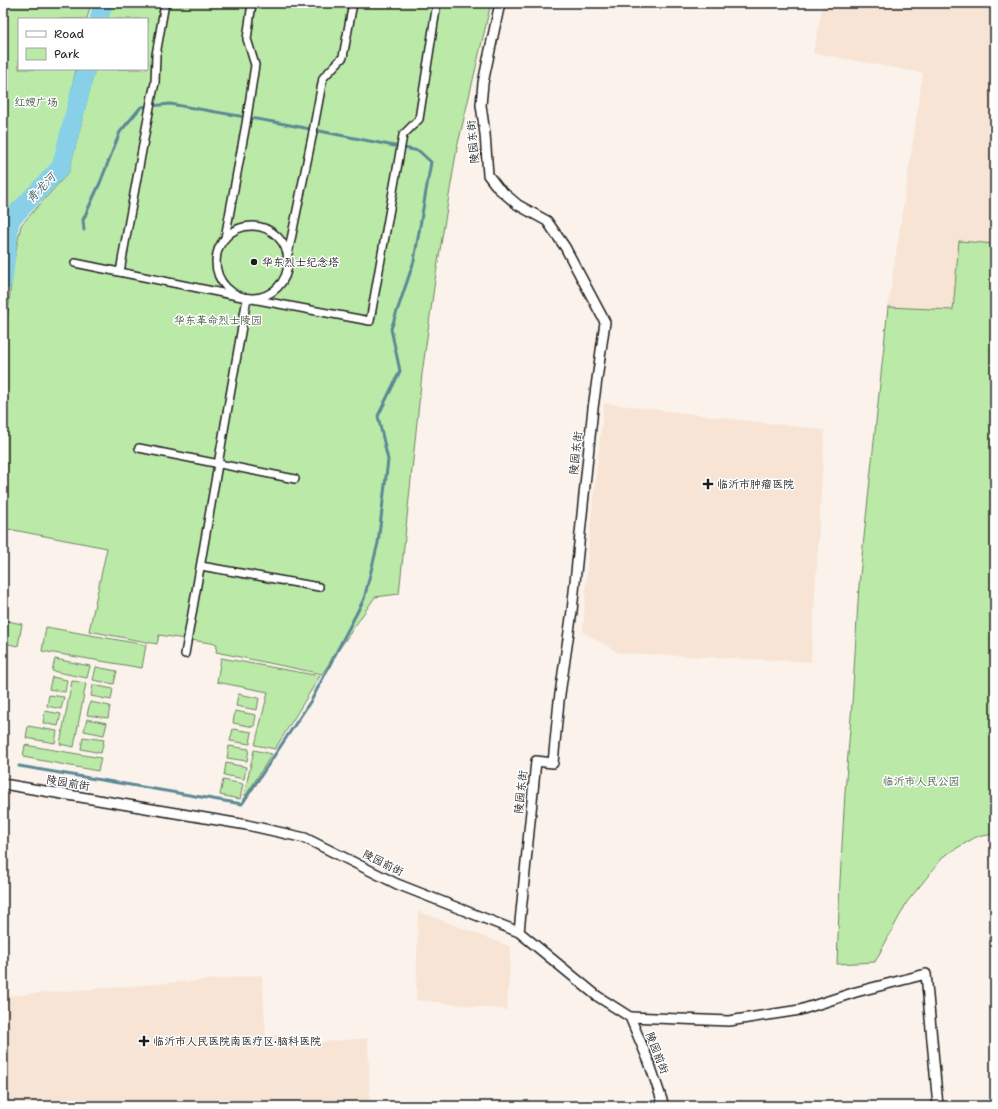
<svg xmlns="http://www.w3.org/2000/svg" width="998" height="1109" font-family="'Shantell Sans','LXGW WenKai TC',sans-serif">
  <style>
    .built { fill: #f7e4d4 }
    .green { fill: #bbeaa8; stroke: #6c8362 }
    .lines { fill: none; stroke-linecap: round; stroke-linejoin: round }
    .stream { stroke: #5c8896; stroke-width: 3 }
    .river { stroke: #87d0e7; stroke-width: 19 }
    .pedestrian-casing { stroke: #1c1c1c; stroke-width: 10 }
    .minor-casing { stroke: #1c1c1c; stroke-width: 12 }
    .pedestrian { stroke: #fff; stroke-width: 7 }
    .minor { stroke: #fff; stroke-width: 9 }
    .poi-dot { fill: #1c1c1c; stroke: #fff; stroke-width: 1.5 }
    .labels { text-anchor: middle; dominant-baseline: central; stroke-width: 3; stroke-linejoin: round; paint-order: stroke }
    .park-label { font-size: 11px; fill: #4c5a46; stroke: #fff }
    .street-label { font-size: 11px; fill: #1c1c1c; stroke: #fff }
    .poi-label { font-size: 11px; fill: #1c1c1c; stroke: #fff; text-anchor: start }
    .water-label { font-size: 12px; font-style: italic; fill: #415b63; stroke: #fff }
  </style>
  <rect width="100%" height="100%" fill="#fbf3eb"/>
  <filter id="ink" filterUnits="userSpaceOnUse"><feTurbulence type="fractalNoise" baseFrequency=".025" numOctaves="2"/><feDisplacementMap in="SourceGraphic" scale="8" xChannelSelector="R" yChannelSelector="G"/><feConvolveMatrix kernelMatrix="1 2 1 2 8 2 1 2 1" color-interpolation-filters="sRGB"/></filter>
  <g filter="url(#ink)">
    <!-- built -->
    <g class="built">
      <path d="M 823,3 L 981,3 L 995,6 L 995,244 L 959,241 L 953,310 L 888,307 L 923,73 L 813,53 Z"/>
      <path d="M 604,403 L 825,430 L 811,662 L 619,653 L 583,632 L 589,539 Z"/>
      <path d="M 418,911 L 511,947 L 507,1010 L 416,1000 Z"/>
      <path d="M 262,975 L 266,1036 L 284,1034 L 285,1045 L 368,1038 L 370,1106 L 3,1106 L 3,996 L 207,980 Z"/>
    </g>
    <!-- green -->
    <g class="green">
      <path d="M 3,3 L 91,3 L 87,19 L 19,19 L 19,69 L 76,69 L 56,164 L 3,214 Z"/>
      <path d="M 111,3 L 491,3 L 457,148 L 435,280 L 422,374 L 399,594 L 375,597 L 322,674 L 216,652 L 217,644 L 159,635 L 157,644 L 89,631 L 107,548 L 3,528 L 3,358 L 13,265 L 21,225 L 69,172 L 95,69 L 147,69 L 147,19 L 107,19 Z"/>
      <path d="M 959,241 L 995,244 L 995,834 L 976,837 L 945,855 L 907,902 L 875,962 L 837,964 L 840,881 L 845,792 L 852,704 L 859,585 L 888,307 L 953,310 Z"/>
      <path d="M 3,620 L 22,624 L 18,646 L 3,643 Z"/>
      <path d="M 46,627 L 146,645 L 142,668 L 42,651 Z"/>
      <path d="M 221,658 L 320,676 L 275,749 L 255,745 L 268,692 L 217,682 Z"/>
      <path d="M 55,659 L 90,666 L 87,678 L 52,671 Z"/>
      <path d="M 96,667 L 117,671 L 114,684 L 93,680 Z"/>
      <path d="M 52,677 L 67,680 L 65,692 L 49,689 Z"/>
      <path d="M 72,681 L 86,683 L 74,747 L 60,744 Z"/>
      <path d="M 93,685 L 113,689 L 111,700 L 91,696 Z"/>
      <path d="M 238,694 L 259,698 L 257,710 L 236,706 Z"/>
      <path d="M 49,695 L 64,697 L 61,709 L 47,706 Z"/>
      <path d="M 90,702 L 110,706 L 108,718 L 87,715 Z"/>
      <path d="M 45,711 L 61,714 L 58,726 L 43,723 Z"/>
      <path d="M 235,711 L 256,715 L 254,727 L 233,723 Z"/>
      <path d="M 87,719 L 107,723 L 104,735 L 84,731 Z"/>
      <path d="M 28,726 L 57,731 L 55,743 L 26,738 Z"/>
      <path d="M 233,729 L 252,732 L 250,744 L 230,741 Z"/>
      <path d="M 83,737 L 104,740 L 101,753 L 81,749 Z"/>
      <path d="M 25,745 L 101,758 L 98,771 L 23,757 Z"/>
      <path d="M 229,746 L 249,749 L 247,761 L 227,758 Z"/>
      <path d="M 254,750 L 272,754 L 246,795 L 244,795 Z"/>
      <path d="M 226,763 L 246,767 L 244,779 L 224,775 Z"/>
      <path d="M 223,780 L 243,784 L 240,799 L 220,795 Z"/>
    </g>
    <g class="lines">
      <!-- stream -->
      <path class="stream" d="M 19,766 L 242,804 L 312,699 L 364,599 L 378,543 L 388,460 L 378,416 L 400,371 L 391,329 L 414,261 L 431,162 L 419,151 L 285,124 L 170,104 L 141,107 L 120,132 L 100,183 L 83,220 L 84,230"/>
      <!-- river -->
      <g class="river">
        <path d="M 99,19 L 103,3"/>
        <path d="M 3,281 L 10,220 L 61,167 L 86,69"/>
      </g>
      <!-- pedestrian casing -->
      <g class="pedestrian-casing">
        <g id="pedestrian">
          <circle cx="252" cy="262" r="36"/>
          <path d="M 225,238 L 246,124 L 255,65 L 247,39 L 252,3"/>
          <path d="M 288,254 L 312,137 L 323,78 L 343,57 L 353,3"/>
          <path d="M 75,263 L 247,298 L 370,321 L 403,135 L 419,119 L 437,3"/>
          <path d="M 120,272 L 125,243 L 152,96 L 155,83 L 156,55 L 165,3"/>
          <path d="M 139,448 L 295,479"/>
          <path d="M 201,566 L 319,587"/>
          <path d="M 185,654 L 247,298"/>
        </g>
      </g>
      <!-- minor casing -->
      <g class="minor-casing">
        <g id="minor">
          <path d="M 500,3 L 483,83 L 481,105 L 485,134 L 488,175 L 498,188 L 518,205 L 547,221 L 565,247 L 605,322 L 593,408 L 572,611 L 559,701 L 553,763 L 536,761 L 519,932"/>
          <path d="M 3,784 L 247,825 L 305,838 L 397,884 L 519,932 L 597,996 L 630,1017 L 649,1062 L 664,1106"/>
          <path d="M 630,1017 L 729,1021 L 800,1010 L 856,992 L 926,974 L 938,1106"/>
        </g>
      </g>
      <!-- pedestrian -->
      <use href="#pedestrian" class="pedestrian"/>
      <!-- minor -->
      <use href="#minor" class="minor"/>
    </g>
  </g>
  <!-- markers -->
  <g class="poi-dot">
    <circle cx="254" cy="262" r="4"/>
    <path d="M706 478h4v4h4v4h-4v4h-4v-4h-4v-4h4z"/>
    <path d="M142 1035h4v4h4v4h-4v4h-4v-4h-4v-4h4z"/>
  </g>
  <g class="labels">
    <!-- park labels -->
    <g class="park-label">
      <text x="36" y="102">红嫂广场</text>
      <text x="218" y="320">华东革命烈士陵园</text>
      <text x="921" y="781">临沂市人民公园</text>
    </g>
    <!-- street labels -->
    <g class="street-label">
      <text transform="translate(473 142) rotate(-95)">陵园东街</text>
      <text transform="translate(576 453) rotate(-84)">陵园东街</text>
      <text transform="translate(68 783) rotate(9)">陵园前街</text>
      <text transform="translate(521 792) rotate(-84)">陵园东街</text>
      <text transform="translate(383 863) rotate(26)">陵园前街</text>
      <text transform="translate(657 1053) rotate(69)">陵园前街</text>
    </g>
    <!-- poi labels -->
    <g class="poi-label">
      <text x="262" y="262">华东烈士纪念塔</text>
      <text x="717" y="484">临沂市肿瘤医院</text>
      <text x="153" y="1041">临沂市人民医院南医疗区·脑科医院</text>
    </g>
    <!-- water labels -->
    <g class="water-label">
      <text transform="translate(41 188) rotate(-46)">青龙河</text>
    </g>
  </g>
  <!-- margin -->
  <rect width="998" height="1109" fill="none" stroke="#fff" stroke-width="16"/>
  <rect x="8" y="8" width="982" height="1093" fill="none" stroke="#1c1c1c" stroke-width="1.5" filter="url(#ink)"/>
  <!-- legend -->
  <rect x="18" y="18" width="130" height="52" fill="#ffffff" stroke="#a4a4a4"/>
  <rect x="26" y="31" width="20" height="6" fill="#ffffff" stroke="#a4a4a4"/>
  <text x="54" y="38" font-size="12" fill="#1c1c1c">Road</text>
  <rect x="26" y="48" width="20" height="12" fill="#bbeaa8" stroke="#a4a4a4"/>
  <text x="54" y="58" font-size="12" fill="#1c1c1c">Park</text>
</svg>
